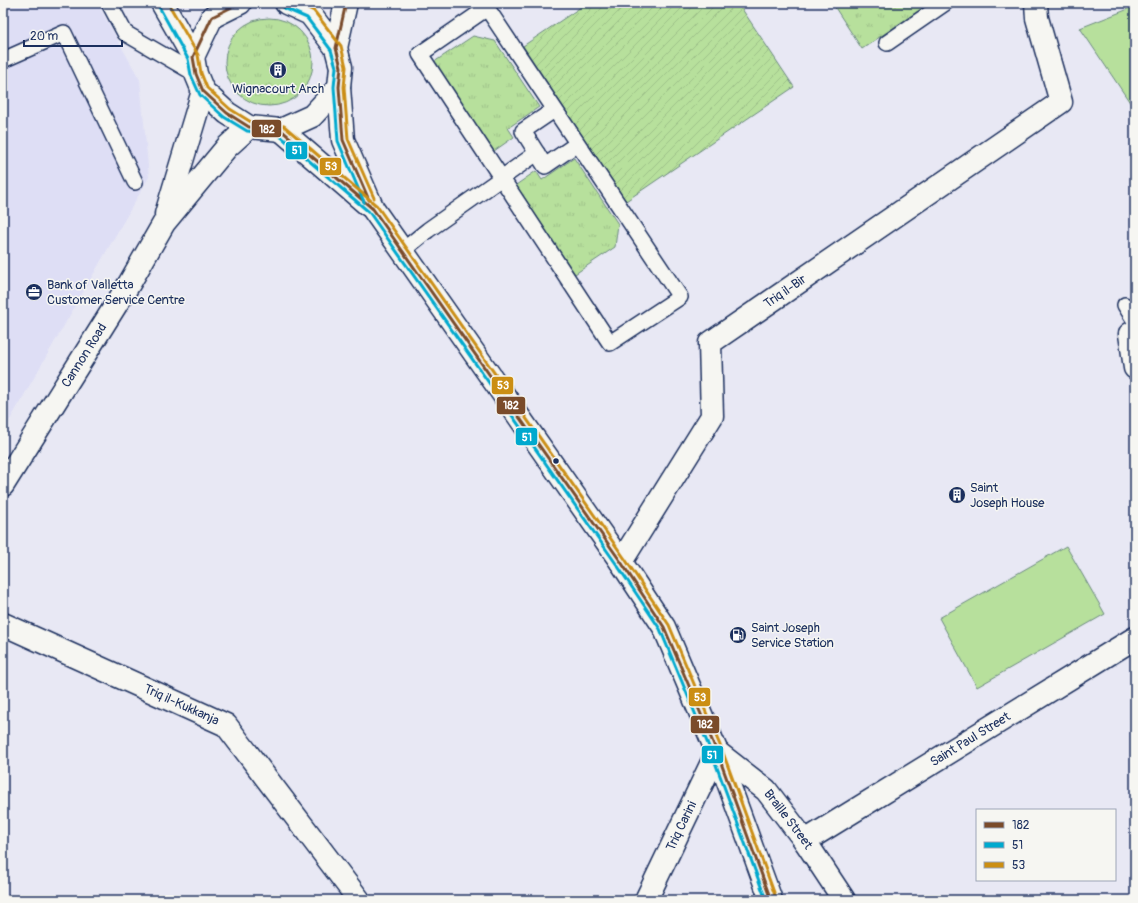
<svg xmlns="http://www.w3.org/2000/svg" width="1138" height="903" font-family="Pangolin,sans-serif">
  <style>
    .built { fill: #dedef5 }
    .grass { fill: url(#grass-tufts); stroke: #69887d }
    .garden { fill: url(#garden-furrows); stroke: #69887d }
    .pitch { fill: #b7e09c; stroke: #69887d }
    .lines { fill: none; stroke-linecap: round; stroke-linejoin: round }
    .lane-casing { stroke: #1b2f5e; stroke-width: 18 }
    .street-casing { stroke: #1b2f5e; stroke-width: 25 }
    .secondary-casing { stroke: #1b2f5e; stroke-width: 25 }
    .lane { stroke: #f6f6f2; stroke-width: 15 }
    .street { stroke: #f6f6f2; stroke-width: 22 }
    .secondary { stroke: #f6f6f2; stroke-width: 22 }
    .bus-1-casing { stroke: #f6f6f2; stroke-width: 6 }
    .bus-2-casing { stroke: #f6f6f2; stroke-width: 6 }
    .bus-3-casing { stroke: #f6f6f2; stroke-width: 6 }
    .bus-1 { stroke: #7a4b2a; stroke-width: 3 }
    .bus-2 { stroke: #00a9ce; stroke-width: 3 }
    .bus-3 { stroke: #cb8e13; stroke-width: 3 }
    .bus-dot { fill: #1b2f5e; stroke: #f6f6f2; stroke-width: 1.5 }
    .labels { text-anchor: middle; dominant-baseline: central; stroke-width: 3; stroke-linejoin: round; paint-order: stroke }
    .poi-label { font-size: 13px; fill: #1b2f5e; stroke: #f6f6f2; text-anchor: start }
    .street-label { font-size: 13px; fill: #1b2f5e; stroke: #f6f6f2 }
    .line-badge { stroke: #f6f6f2; stroke-width: 1.5 }
    .badge-label { font-size: 11px; text-anchor: middle; font-weight: bold; fill: #fff }
  </style>
  <defs>
    <pattern id="grass-tufts" width="24" height="20" patternUnits="userSpaceOnUse"><rect width="24" height="20" fill="#b7e09c"/><path d="M3 7l-1-3M5 7V3M7 7l1-3M15 17l-1-3M17 17v-4M19 17l1-3" fill="none" stroke="#9dc089"/></pattern>
    <pattern id="garden-furrows" width="10" height="10" patternUnits="userSpaceOnUse"><rect width="10" height="10" fill="#b7e09c"/><path d="M-1 1l2-2M0 10L10 0M9 11l2-2" fill="none" stroke="#9dc089"/></pattern>
  </defs>
  <rect width="100%" height="100%" fill="#e8e8f4"/>
  <filter id="ink" filterUnits="userSpaceOnUse"><feTurbulence type="fractalNoise" baseFrequency=".025" numOctaves="2"/><feDisplacementMap in="SourceGraphic" scale="8" xChannelSelector="R" yChannelSelector="G"/><feConvolveMatrix kernelMatrix="1 2 1 2 8 2 1 2 1" color-interpolation-filters="sRGB"/></filter>
  <g filter="url(#ink)">
    <!-- built -->
    <path class="built" d="M 3,3 L 97,3 L 140,80 L 149,177 L 3,432 Z"/>
    <!-- grass -->
    <g class="grass">
      <path d="M 832,3 L 930,3 L 862,49 Z"/>
      <circle cx="269" cy="62" r="44"/>
      <path d="M 473,36 L 495,41 L 539,107 L 508,128 L 514,137 L 494,151 L 434,62 Z"/>
      <path d="M 574,158 L 618,224 L 615,247 L 575,274 L 516,185 L 536,171 L 542,180 Z"/>
    </g>
    <!-- garden -->
    <path class="garden" d="M 587,3 L 738,3 L 794,87 L 626,201 L 523,46 Z"/>
    <!-- pitch -->
    <g class="pitch">
      <path d="M 1135,3 L 1135,110 L 1080,28 L 1126,10 Z"/>
      <path d="M 1066,546 L 1105,614 L 977,687 L 939,618 Z"/>
    </g>
    <g class="lines">
      <!-- lane casing -->
      <g class="lane-casing">
        <g id="lane">
          <path d="M 109,3 L 125,33 L 196,74"/>
          <path d="M 483,3 L 487,8 L 680,297 L 610,343 L 420,54 L 487,8"/>
          <path d="M 887,43 L 945,3"/>
          <path d="M 3,60 L 64,33 L 135,182"/>
          <path d="M 554,110 L 523,131 L 545,166 L 577,144"/>
          <path d="M 402,251 L 428,230 L 537,153"/>
          <path d="M 1125,305 L 1135,321"/>
        </g>
      </g>
      <!-- street casing -->
      <g class="street-casing">
        <g id="street">
          <path d="M 1135,331 L 1130,334 L 1135,368"/>
          <path id="s1" d="M 621,562 L 712,416 L 710,343 L 1061,102 L 1037,18 L 1036,3"/>
          <path id="s2" d="M 3,624 L 226,725 L 359,900"/>
          <path id="s3" d="M 805,841 L 1135,638"/>
          <path id="s4" d="M 646,900 L 717,752 L 766,790 L 805,841 L 844,900"/>
        </g>
      </g>
      <!-- secondary casing -->
      <g class="secondary-casing">
        <g id="secondary">
          <path d="M 162,3 L 193,57 L 196,74 L 203,91 L 227,113 L 249,127 L 281,130 L 312,116 L 339,87"/>
          <path d="M 286,3 L 310,14 L 336,48 L 341,67 L 339,87 L 343,140 L 373,209 L 621,562 L 664,627 L 717,752 L 771,900"/>
          <path d="M 336,48 L 346,3"/>
          <path d="M 193,57 L 212,17 L 240,3"/>
          <path d="M 281,130 L 368,205"/>
          <path d="M 166,214 L 203,91"/>
          <path id="s5" d="M 3,485 L 129,284 L 164,223 L 227,147 L 249,127"/>
        </g>
      </g>
      <!-- lane -->
      <use href="#lane" class="lane"/>
      <!-- street -->
      <use href="#street" class="street"/>
      <!-- secondary -->
      <use href="#secondary" class="secondary"/>
      <!-- bus-1 casing -->
      <g class="bus-1-casing">
        <g id="bus-1">
          <path d="M 240,3 L 212,17 L 193,57 L 196,74 L 203,91 L 227,113 L 249,127 L 281,130 L 373,209 L 621,562 L 664,627 L 717,752 L 771,900"/>
          <path d="M 346,3 L 336,48 L 341,67 L 339,87 L 343,140 L 369,200"/>
        </g>
      </g>
      <!-- bus-2 casing -->
      <g class="bus-2-casing">
        <g id="bus-2">
          <path d="M 158,5 L 188,59 L 191,75 L 200,95 L 224,117 L 247,131 L 279,135 L 369,212 L 617,565 L 660,629 L 712,754 L 766,900"/>
          <path d="M 284,8 L 307,18 L 331,50 L 336,67 L 334,87 L 338,141 L 364,202"/>
        </g>
      </g>
      <!-- bus-3 casing -->
      <g class="bus-3-casing">
        <g id="bus-3">
          <path d="M 168,3 L 198,55 L 201,73 L 207,88 L 230,109 L 251,122 L 284,126 L 377,206 L 625,559 L 669,625 L 722,750 L 776,898"/>
          <path d="M 298,3 L 314,11 L 341,46 L 346,67 L 344,87 L 348,139 L 374,198"/>
        </g>
      </g>
      <!-- bus-1 -->
      <use href="#bus-1" class="bus-1"/>
      <!-- bus-2 -->
      <use href="#bus-2" class="bus-2"/>
      <!-- bus-3 -->
      <use href="#bus-3" class="bus-3"/>
    </g>
  </g>
  <!-- icons -->
  <defs>
    <g id="building-disc" transform="scale(0.9)"><circle r="9.5" fill="#1b2f5e" stroke="#f6f6f2"/><path d="M-4-6H4V6H1V3H-1V6H-4ZM-2.5-4.3h1.7v1.8h-1.7ZM.8-4.3h1.7v1.8H.8ZM-2.5-1h1.7V.8h-1.7ZM.8-1h1.7V.8H.8Z" fill="#fff"/></g>
    <g id="office-disc" transform="scale(0.9)"><circle r="9.5" fill="#1b2f5e" stroke="#f6f6f2"/><path d="M-6-3h4V-5.5h4V-3h4V5H-6ZM-1-4.5V-3h2v-1.5ZM-6 0V1H6V0Z" fill="#fff"/></g>
    <g id="fuel-disc" transform="scale(0.9)"><circle r="9.5" fill="#1b2f5e" stroke="#f6f6f2"/><path d="M-5.5-6h7V0h2V4h1.3V-2.5L3-4.5l.8-.8L6-3V5H2.5V1h-1V6h-7ZM-4.2-4.7v3.2H.2V-4.7Z" fill="#fff"/></g>
  </defs>
  <g fill-rule="evenodd">
    <use href="#building-disc" x="278" y="70"/>
    <use href="#office-disc" x="34" y="292"/>
    <use href="#building-disc" x="957" y="495"/>
    <use href="#fuel-disc" x="738" y="635"/>
  </g>
  <!-- markers -->
  <circle class="bus-dot" cx="556" cy="461" r="3.5"/>
  <g class="labels">
    <!-- poi labels -->
    <g class="poi-label">
      <text x="278" y="89" text-anchor="middle">Wignacourt Arch</text>
      <text x="47" y="285">Bank of Valletta<tspan x="47" dy="15">Customer Service Centre</tspan></text>
      <text x="970" y="488">Saint<tspan x="970" dy="15">Joseph House</tspan></text>
      <text x="751" y="628">Saint Joseph<tspan x="751" dy="15">Service Station</tspan></text>
    </g>
    <!-- street labels -->
    <g class="street-label">
      <text stroke="none"><textPath href="#s1" startOffset="336">Triq il-Bir</textPath></text>
      <text stroke="none"><textPath href="#s5" startOffset="153">Cannon Road</textPath></text>
      <text stroke="none"><textPath href="#s2" startOffset="196">Triq il-Kukkanja</textPath></text>
      <text stroke="none"><textPath href="#s3" startOffset="194">Saint Paul Street</textPath></text>
      <text stroke="none"><textPath href="#s4" startOffset="263">Braille Street</textPath></text>
      <text stroke="none"><textPath href="#s4" startOffset="82">Triq Carini</textPath></text>
    </g>
  </g>
  <g class="line-badge">
    <rect x="251" y="119" width="31" height="19" rx="4" fill="#7a4b2a"/>
    <rect x="285" y="141" width="23" height="19" rx="4" fill="#00a9ce"/>
    <rect x="319" y="157" width="23" height="19" rx="4" fill="#cb8e13"/>
    <rect x="491" y="376" width="23" height="19" rx="4" fill="#cb8e13"/>
    <rect x="496" y="396" width="30" height="19" rx="4" fill="#7a4b2a"/>
    <rect x="515" y="427" width="23" height="19" rx="4" fill="#00a9ce"/>
    <rect x="688" y="687" width="23" height="20" rx="4" fill="#cb8e13"/>
    <rect x="690" y="715" width="30" height="19" rx="4" fill="#7a4b2a"/>
    <rect x="701" y="745" width="23" height="19" rx="4" fill="#00a9ce"/>
  </g>
  <g class="badge-label">
    <text x="267" y="133">182</text>
    <text x="297" y="154">51</text>
    <text x="331" y="170">53</text>
    <text x="503" y="389">53</text>
    <text x="511" y="409">182</text>
    <text x="527" y="441">51</text>
    <text x="700" y="701">53</text>
    <text x="705" y="728">182</text>
    <text x="712" y="759">51</text>
  </g>
  <!-- margin -->
  <rect width="1138" height="903" fill="none" stroke="#f6f6f2" stroke-width="16"/>
  <rect x="8" y="8" width="1122" height="887" fill="none" stroke="#1b2f5e" stroke-width="1.5" filter="url(#ink)"/>
  <!-- legend -->
  <rect x="976" y="809" width="140" height="72" fill="#f6f6f2" stroke="#9ea6b7"/>
  <rect x="984" y="822" width="20" height="6" fill="#7a4b2a" stroke="#9ea6b7"/>
  <text x="1012" y="829" font-size="12" fill="#1b2f5e">182</text>
  <rect x="984" y="842" width="20" height="6" fill="#00a9ce" stroke="#9ea6b7"/>
  <text x="1012" y="849" font-size="12" fill="#1b2f5e">51</text>
  <rect x="984" y="862" width="20" height="6" fill="#cb8e13" stroke="#9ea6b7"/>
  <text x="1012" y="869" font-size="12" fill="#1b2f5e">53</text>
  <!-- scale -->
  <path d="M24 40v6h98v-6" fill="none" stroke="#1b2f5e" stroke-width="2"/>
  <text x="30" y="40" font-size="12" fill="#1b2f5e" stroke="#f6f6f2" stroke-width="3" paint-order="stroke">20 m</text>
</svg>
